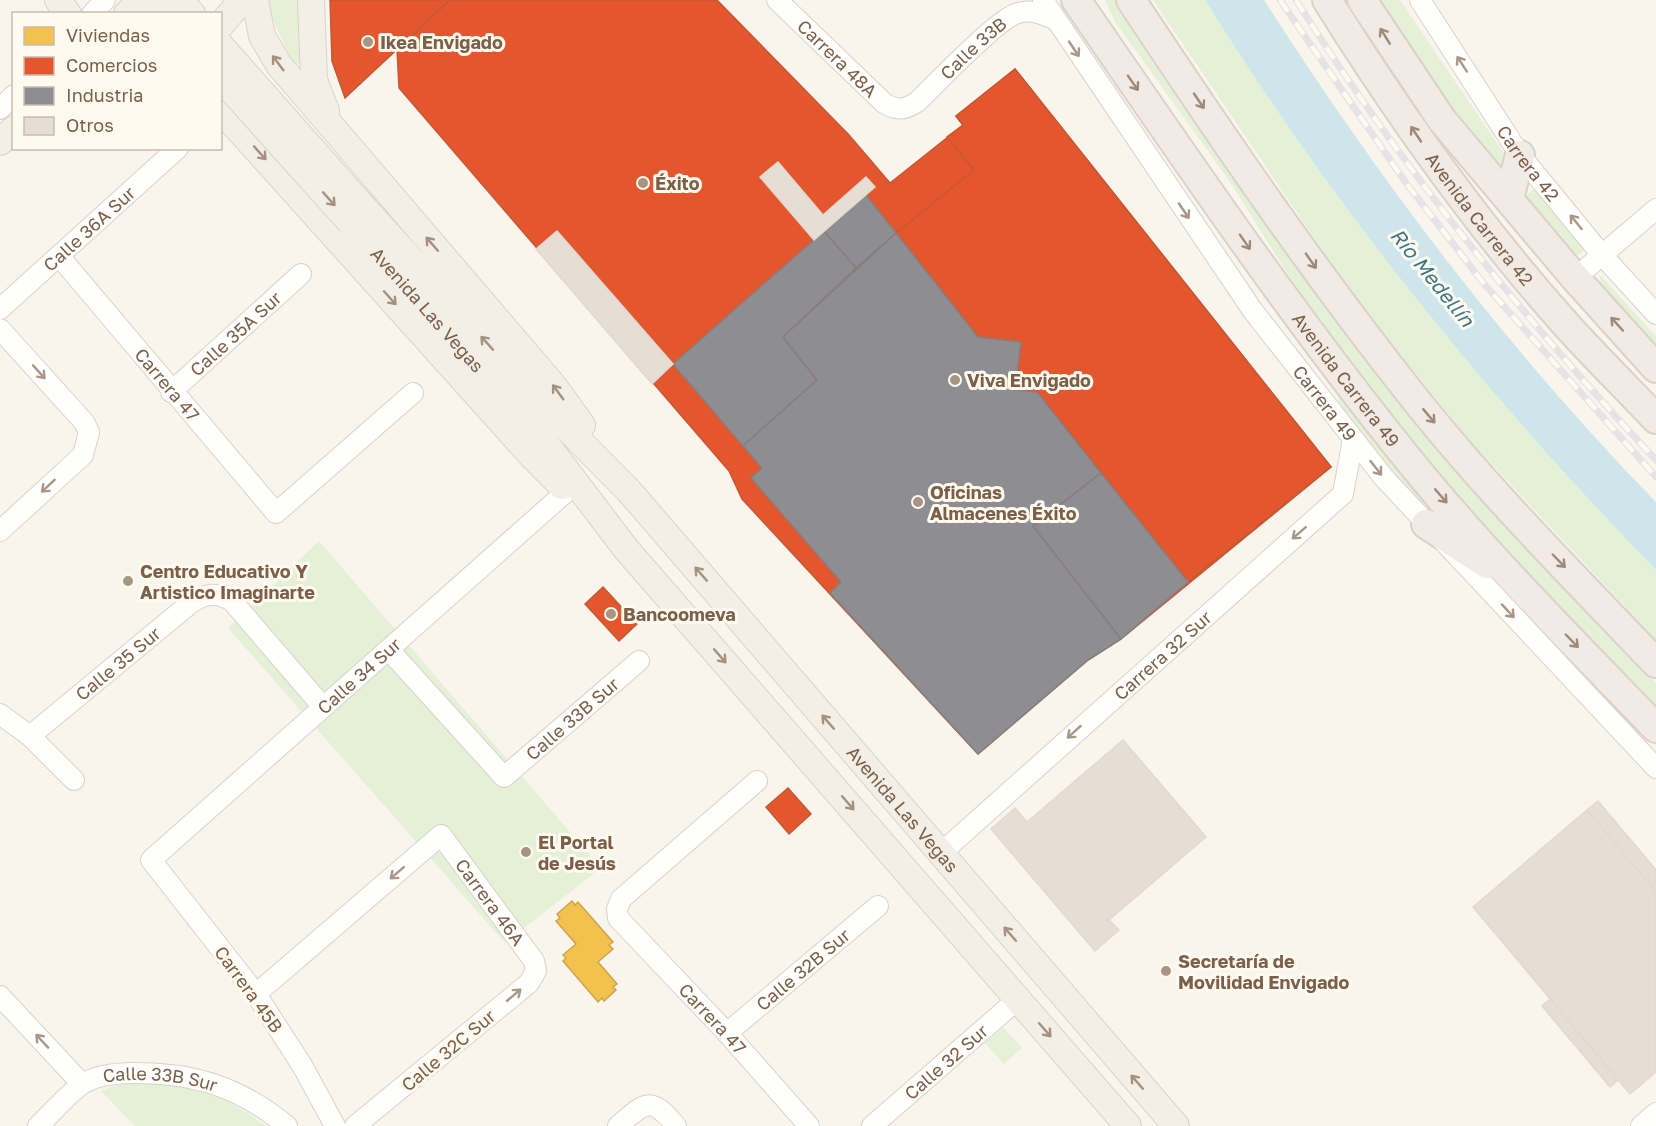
<svg xmlns="http://www.w3.org/2000/svg" width="1656" height="1126" font-family="'Golos Text',sans-serif">
  <style>
    .green { fill: #e4f1d7 }
    .water { fill: #cee6eb }
    .homes { fill: #f2c14e; stroke: #cea44c; stroke-width: 1.5 }
    .shops { fill: #e4572e; stroke: #c45936; stroke-width: 1.5 }
    .industry { fill: #8d8d92; stroke: #887f7c; stroke-width: 1.5 }
    .building { fill: #e6ded4; stroke: #e2d9cf; stroke-width: 1.5 }
    .lines { fill: none; stroke-linecap: round; stroke-linejoin: round }
    .minor-casing { stroke: #d9d2cb; stroke-width: 22 }
    .major-casing { stroke: #dad2ca; stroke-width: 28 }
    .highway-casing { stroke: #dad2ca; stroke-width: 32 }
    .minor { stroke: #fefefc; stroke-width: 20 }
    .major { stroke: #f3efe6; stroke-width: 26 }
    .highway { stroke: #f2eae4; stroke-width: 28 }
    .rail-casing { stroke: #e6e3e6; stroke-width: 7 }
    .rail { stroke: #fffaf0; stroke-width: 4.5; stroke-dasharray: 14; stroke-linecap: butt }
    .major-bridge-casing { stroke: #dad2ca; stroke-width: 28; stroke-linecap: butt }
    .major-bridge { stroke: #f3efe6; stroke-width: 26 }
    .oneway { stroke: #9f8978 }
    .oneway2 { stroke: #a99788 }
    .oneway3 { stroke: #a59180 }
    .poi-dot { fill: #a79482; stroke: #fffaf0; stroke-width: 2 }
    .labels { text-anchor: middle; dominant-baseline: central; stroke-width: 6; stroke-linejoin: round; paint-order: stroke }
    .poi-label { font-size: 18px; font-weight: bold; fill: #7b5f49; stroke: #fffaf0; text-anchor: start }
    .street-label { font-size: 18px; fill: #7b5f49; stroke: #fffaf0 }
    .water-label { font-size: 20px; font-style: italic; fill: #3f7688; stroke: #fffaf0 }
  </style>
  <rect width="100%" height="100%" fill="#f9f5ed"/>
  <!-- green -->
  <g class="green">
    <path d="M 267,0 L 303,0 L 304,59 L 294,66 L 266,4 Z"/>
    <path d="M 1105,0 L 1116,0 L 1224,163 L 1320,298 L 1401,404 L 1497,518 L 1656,683 L 1656,708 L 1486,528 L 1390,416 L 1313,314 L 1228,179 L 1115,22 Z"/>
    <path d="M 1153,0 L 1205,0 C 1335,207 1485,394 1656,570 L 1656,640 L 1471,442 L 1356,300 Z"/>
    <path d="M 1380,0 L 1400,0 L 1507,158 L 1504,178 L 1438,90 Z"/>
    <path d="M 1536,187 L 1587,248 L 1575,258 L 1523,198 Z"/>
    <path d="M 1599,274 L 1656,336 L 1656,354 L 1603,294 Z"/>
    <path d="M 1339,395 L 1448,528 L 1377,458 L 1338,412 Z"/>
    <path d="M 319,541 L 601,868 L 505,943 L 228,628 Z"/>
    <path d="M 1003,1027 L 1022,1048 L 1004,1064 L 985,1043 Z"/>
    <path d="M 152,1081 C 196,1084 231,1100 266,1126 L 135,1126 L 101,1091 L 123,1083 Z"/>
  </g>
  <!-- water -->
  <path class="water" d="M 1205,0 L 1264,0 C 1379,180 1507,349 1656,502 L 1656,570 C 1486,395 1334,207 1205,0 Z"/>
  <!-- homes -->
  <path class="homes" d="M 572,901 L 575,905 L 578,902 L 613,942 L 609,945 L 613,949 L 598,962 L 617,984 L 613,987 L 616,990 L 604,1001 L 602,998 L 598,1002 L 563,961 L 566,958 L 563,955 L 576,944 L 556,921 L 560,918 L 557,914 Z"/>
  <!-- shops -->
  <g class="shops">
    <path d="M 330,0 L 450,0 L 345,98 L 332,61 Z"/>
    <path d="M 450,0 L 717,0 L 849,135 L 890,183 L 963,125 L 956,116 L 1015,69 L 1331,467 L 1121,639 L 1088,660 L 978,754 L 742,499 L 729,471 L 399,88 L 397,49 Z"/>
    <path d="M 1015,69 L 1331,467 L 1188,582 L 1037,392 L 1015,390 L 1021,342 L 978,337 L 896,233 L 974,170 L 947,137 L 963,125 L 956,116 Z"/>
    <path d="M 603,587 L 637,624 L 619,641 L 585,604 Z"/>
    <path d="M 788,788 L 811,814 L 789,834 L 766,807 Z"/>
  </g>
  <!-- industry -->
  <g class="industry">
    <path d="M 866,195 L 896,233 L 856,268 L 824,231 Z"/>
    <path d="M 824,231 L 856,268 L 783,337 L 817,380 L 743,446 L 673,364 Z"/>
    <path d="M 896,233 L 978,337 L 1021,342 L 1015,390 L 1037,392 L 1101,473 L 1033,526 L 1121,639 L 1088,660 L 978,754 L 830,593 L 841,582 L 751,478 L 762,468 L 743,446 L 817,380 L 783,337 Z"/>
    <path d="M 1101,473 L 1188,582 L 1121,639 L 1033,526 Z"/>
  </g>
  <!-- building -->
  <g class="building">
    <path d="M 778,162 L 823,215 L 866,177 L 875,187 L 814,240 L 760,177 Z"/>
    <path d="M 557,231 L 673,364 L 652,384 L 536,249 Z"/>
    <path d="M 1123,740 L 1206,837 L 1109,920 L 1119,930 L 1095,951 L 991,829 L 1015,808 L 1027,822 Z"/>
    <path d="M 1598,801 L 1656,870 L 1656,892 L 1587,810 Z"/>
    <path d="M 1587,810 L 1656,892 L 1656,1072 L 1630,1094 L 1473,907 Z"/>
    <path d="M 1550,999 L 1618,1080 L 1610,1087 L 1542,1006 Z"/>
  </g>
  <g class="lines">
    <!-- minor casing -->
    <g class="minor-casing">
      <g id="minor">
        <path id="s1" d="M 777,0 L 884,103 C 897,111 905,110 917,102 C 936,84 998,18 1018,13 C 1031,9 1042,14 1054,19"/>
        <path id="s2" d="M 1043,0 L 1253,311 L 1384,478 L 1656,768"/>
        <path id="s3" d="M 1420,0 L 1520,155 L 1602,255 L 1656,314"/>
        <path d="M 92,14 L 105,0"/>
        <path d="M 0,109 L 14,95"/>
        <path id="s4" d="M 59,256 L 276,513 L 413,393"/>
        <path d="M 1575,278 L 1656,209"/>
        <path id="s5" d="M 0,309 L 178,148"/>
        <path d="M 0,329 L 84,422 L 89,432 L 83,455 L 0,531"/>
        <path id="s6" d="M 171,392 L 301,274"/>
        <path id="s7" d="M 389,650 L 504,777 L 639,661"/>
        <path d="M 0,714 L 30,736 L 74,780"/>
        <path id="s8" d="M 30,736 L 192,602 C 208,593 216,592 232,601 L 323,707"/>
        <path id="s9" d="M 757,781 L 621,899 L 617,909 L 618,918 L 727,1033 L 809,1126"/>
        <path id="s10" d="M 941,853 L 1343,494 L 1353,439"/>
        <path id="s11" d="M 256,994 L 441,835 L 534,961 L 536,971 L 529,983 L 355,1126"/>
        <path d="M 0,996 L 82,1084"/>
        <path id="s12" d="M 727,1033 L 878,906"/>
        <path id="s13" d="M 38,1126 C 52,1113 66,1096 81,1085 C 95,1075 118,1073 134,1073 C 195,1073 240,1087 287,1126"/>
        <path id="s14" d="M 335,1126 L 303,1067 L 256,994 L 151,860 L 567,491"/>
        <path d="M 618,1126 C 646,1102 650,1095 676,1126"/>
        <path id="s15" d="M 872,1126 L 1018,999"/>
        <path d="M 1641,1126 L 1656,1113"/>
      </g>
    </g>
    <!-- major casing -->
    <g class="major-casing">
      <g id="major">
        <path d="M 58,0 L 68,14"/>
        <path d="M 152,0 L 164,14"/>
        <path d="M 180,0 L 192,14"/>
        <path d="M 255,0 L 262,36 L 279,65 L 553,385 L 582,425"/>
        <path d="M 311,0 L 314,80 L 326,111"/>
        <path d="M 127,14 L 140,0"/>
        <path d="M 220,26 L 242,0"/>
        <path d="M 220,109 L 531,455 L 562,486"/>
        <path d="M 0,142 L 14,129"/>
        <path id="s16" d="M 365,209 L 537,398 L 629,491 L 1176,1126"/>
        <path id="s17" d="M 350,222 L 544,441 L 626,549 L 1128,1126"/>
      </g>
    </g>
    <!-- highway casing -->
    <g class="highway-casing">
      <g id="highway">
        <path id="s18" d="M 1076,0 C 1183,155 1289,312 1408,459 C 1485,554 1571,640 1656,728"/>
        <path d="M 1131,0 C 1221,136 1313,271 1415,399 C 1489,492 1574,577 1656,663"/>
        <path id="s19" d="M 1327,0 C 1397,112 1474,221 1562,320 C 1592,354 1625,386 1656,419"/>
        <path d="M 1362,0 L 1442,120 L 1575,278 L 1656,368"/>
        <path d="M 1509,199 L 1520,155"/>
        <path d="M 1426,524 L 1487,564"/>
      </g>
    </g>
    <!-- minor -->
    <use href="#minor" class="minor"/>
    <!-- major -->
    <use href="#major" class="major"/>
    <!-- highway -->
    <use href="#highway" class="highway"/>
    <!-- rail casing -->
    <g class="rail-casing">
      <g id="rail">
        <path d="M 1280,0 L 1406,183 L 1485,285 L 1656,477"/>
        <path d="M 1296,0 C 1400,166 1522,317 1656,460"/>
      </g>
    </g>
    <!-- rail -->
    <use href="#rail" class="rail"/>
    <!-- major-bridge casing -->
    <g class="major-bridge-casing">
      <g id="major-bridge">
        <path d="M 220,45 L 365,209"/>
        <path d="M 220,77 L 350,222"/>
      </g>
    </g>
    <!-- major-bridge -->
    <use href="#major-bridge" class="major-bridge"/>
  </g>
  <!-- one-way arrows -->
  <defs><path id="oneway-shaft" d="M-6 0H5M1.5-3L5.5 0L1.5 3" fill="none" stroke-width="1.6" stroke-linecap="round" stroke-linejoin="round" transform="scale(1.5)"/></defs>
  <g class="oneway">
    <use href="#oneway-shaft" transform="translate(1385 36) rotate(-122)"/>
    <use href="#oneway-shaft" transform="translate(1133 83) rotate(55)"/>
    <use href="#oneway-shaft" transform="translate(1199 101) rotate(56)"/>
    <use href="#oneway-shaft" transform="translate(1416 134) rotate(-124)"/>
    <use href="#oneway-shaft" transform="translate(1245 242) rotate(55)"/>
    <use href="#oneway-shaft" transform="translate(1311 261) rotate(55)"/>
    <use href="#oneway-shaft" transform="translate(1617 324) rotate(-132)"/>
    <use href="#oneway-shaft" transform="translate(1429 416) rotate(50)"/>
    <use href="#oneway-shaft" transform="translate(1441 496) rotate(49)"/>
    <use href="#oneway-shaft" transform="translate(1559 561) rotate(46)"/>
    <use href="#oneway-shaft" transform="translate(1572 641) rotate(46)"/>
  </g>
  <g class="oneway2">
    <use href="#oneway-shaft" transform="translate(1074 49) rotate(56)"/>
    <use href="#oneway-shaft" transform="translate(1462 64) rotate(-123)"/>
    <use href="#oneway-shaft" transform="translate(1184 211) rotate(56)"/>
    <use href="#oneway-shaft" transform="translate(1576 222) rotate(-129)"/>
    <use href="#oneway-shaft" transform="translate(39 372) rotate(48)"/>
    <use href="#oneway-shaft" transform="translate(1376 468) rotate(52)"/>
    <use href="#oneway-shaft" transform="translate(48 486) rotate(137)"/>
    <use href="#oneway-shaft" transform="translate(1299 533) rotate(139)"/>
    <use href="#oneway-shaft" transform="translate(1508 611) rotate(47)"/>
    <use href="#oneway-shaft" transform="translate(1074 732) rotate(138)"/>
    <use href="#oneway-shaft" transform="translate(397 873) rotate(139)"/>
    <use href="#oneway-shaft" transform="translate(514 995) rotate(-40)"/>
    <use href="#oneway-shaft" transform="translate(42 1041) rotate(-133)"/>
  </g>
  <g class="oneway3">
    <use href="#oneway-shaft" transform="translate(278 63) rotate(-127)"/>
    <use href="#oneway-shaft" transform="translate(260 153) rotate(48)"/>
    <use href="#oneway-shaft" transform="translate(329 199) rotate(48)"/>
    <use href="#oneway-shaft" transform="translate(432 244) rotate(-131)"/>
    <use href="#oneway-shaft" transform="translate(390 298) rotate(48)"/>
    <use href="#oneway-shaft" transform="translate(487 343) rotate(-132)"/>
    <use href="#oneway-shaft" transform="translate(558 392) rotate(-126)"/>
    <use href="#oneway-shaft" transform="translate(701 574) rotate(-131)"/>
    <use href="#oneway-shaft" transform="translate(720 656) rotate(49)"/>
    <use href="#oneway-shaft" transform="translate(828 722) rotate(-131)"/>
    <use href="#oneway-shaft" transform="translate(848 803) rotate(49)"/>
    <use href="#oneway-shaft" transform="translate(1010 934) rotate(-131)"/>
    <use href="#oneway-shaft" transform="translate(1045 1030) rotate(49)"/>
    <use href="#oneway-shaft" transform="translate(1137 1082) rotate(-131)"/>
  </g>
  <!-- markers -->
  <g class="poi-dot">
    <circle cx="368" cy="42" r="6"/>
    <circle cx="643" cy="183" r="6"/>
    <circle cx="955" cy="380" r="6"/>
    <circle cx="918" cy="502" r="6"/>
    <circle cx="128" cy="581" r="6"/>
    <circle cx="611" cy="614" r="6"/>
    <circle cx="526" cy="852" r="6"/>
    <circle cx="1166" cy="971" r="6"/>
  </g>
  <g class="labels">
    <!-- poi labels -->
    <g class="poi-label">
      <text x="380" y="42">Ikea Envigado</text>
      <text x="655" y="183">Éxito</text>
      <text x="967" y="380">Viva Envigado</text>
      <text x="930" y="492">Oficinas<tspan x="930" dy="21">Almacenes Éxito</tspan></text>
      <text x="140" y="571">Centro Educativo Y<tspan x="140" dy="21">Artistico Imaginarte</tspan></text>
      <text x="623" y="614">Bancoomeva</text>
      <text x="538" y="842">El Portal<tspan x="538" dy="21">de Jesús</tspan></text>
      <text x="1178" y="961">Secretaría de<tspan x="1178" dy="21">Movilidad Envigado</tspan></text>
    </g>
    <!-- street labels -->
    <g class="street-label">
      <text stroke="none"><textPath href="#s1" startOffset="262">Calle 33B</textPath></text>
      <text stroke="none"><textPath href="#s1" startOffset="84">Carrera 48A</textPath></text>
      <text stroke="none"><textPath href="#s3" startOffset="196">Carrera 42</textPath></text>
      <text stroke="none"><textPath href="#s19" startOffset="267">Avenida Carrera 42</textPath></text>
      <text stroke="none"><textPath href="#s5" startOffset="120">Calle 36A Sur</textPath></text>
      <text stroke="none"><textPath href="#s17" startOffset="117">Avenida Las Vegas</textPath></text>
      <text stroke="none"><textPath href="#s6" startOffset="87">Calle 35A Sur</textPath></text>
      <text stroke="none"><textPath href="#s18" startOffset="466">Avenida Carrera 49</textPath></text>
      <text stroke="none"><textPath href="#s4" startOffset="168">Carrera 47</textPath></text>
      <text stroke="none"><textPath href="#s2" startOffset="492">Carrera 49</textPath></text>
      <text stroke="none"><textPath href="#s10" startOffset="297">Carrera 32 Sur</textPath></text>
      <text stroke="none"><textPath href="#s8" startOffset="114">Calle 35 Sur</textPath></text>
      <text stroke="none"><textPath href="#s14" startOffset="602">Calle 34 Sur</textPath></text>
      <text stroke="none"><textPath href="#s7" startOffset="261">Calle 33B Sur</textPath></text>
      <text stroke="none"><textPath href="#s16" startOffset="806">Avenida Las Vegas</textPath></text>
      <text stroke="none"><textPath href="#s11" startOffset="327">Carrera 46A</textPath></text>
      <text stroke="none"><textPath href="#s12" startOffset="99">Calle 32B Sur</textPath></text>
      <text transform="translate(249 989) rotate(54)">Carrera 45B</text>
      <text stroke="none"><textPath href="#s9" startOffset="338">Carrera 47</textPath></text>
      <text transform="translate(448 1050) rotate(-40)">Calle 32C Sur</text>
      <text stroke="none"><textPath href="#s15" startOffset="98">Calle 32 Sur</textPath></text>
      <text stroke="none"><textPath href="#s13" startOffset="141">Calle 33B Sur</textPath></text>
    </g>
    <!-- water labels -->
    <g class="water-label">
      <text transform="translate(1433 277) rotate(51)">Río Medellín</text>
    </g>
  </g>
  <!-- legend -->
  <rect x="12" y="12" width="210" height="138" fill="#fffaf0" stroke="#cabcad" stroke-width="1.5"/>
  <rect x="24" y="27" width="30" height="18" fill="#f2c14e" stroke="#cabcad" stroke-width="1.5"/>
  <text x="66" y="42" font-size="18" fill="#7b5f49">Viviendas</text>
  <rect x="24" y="57" width="30" height="18" fill="#e4572e" stroke="#cabcad" stroke-width="1.5"/>
  <text x="66" y="72" font-size="18" fill="#7b5f49">Comercios</text>
  <rect x="24" y="87" width="30" height="18" fill="#8d8d92" stroke="#cabcad" stroke-width="1.5"/>
  <text x="66" y="102" font-size="18" fill="#7b5f49">Industria</text>
  <rect x="24" y="117" width="30" height="18" fill="#e6ded4" stroke="#cabcad" stroke-width="1.5"/>
  <text x="66" y="132" font-size="18" fill="#7b5f49">Otros</text>
</svg>
